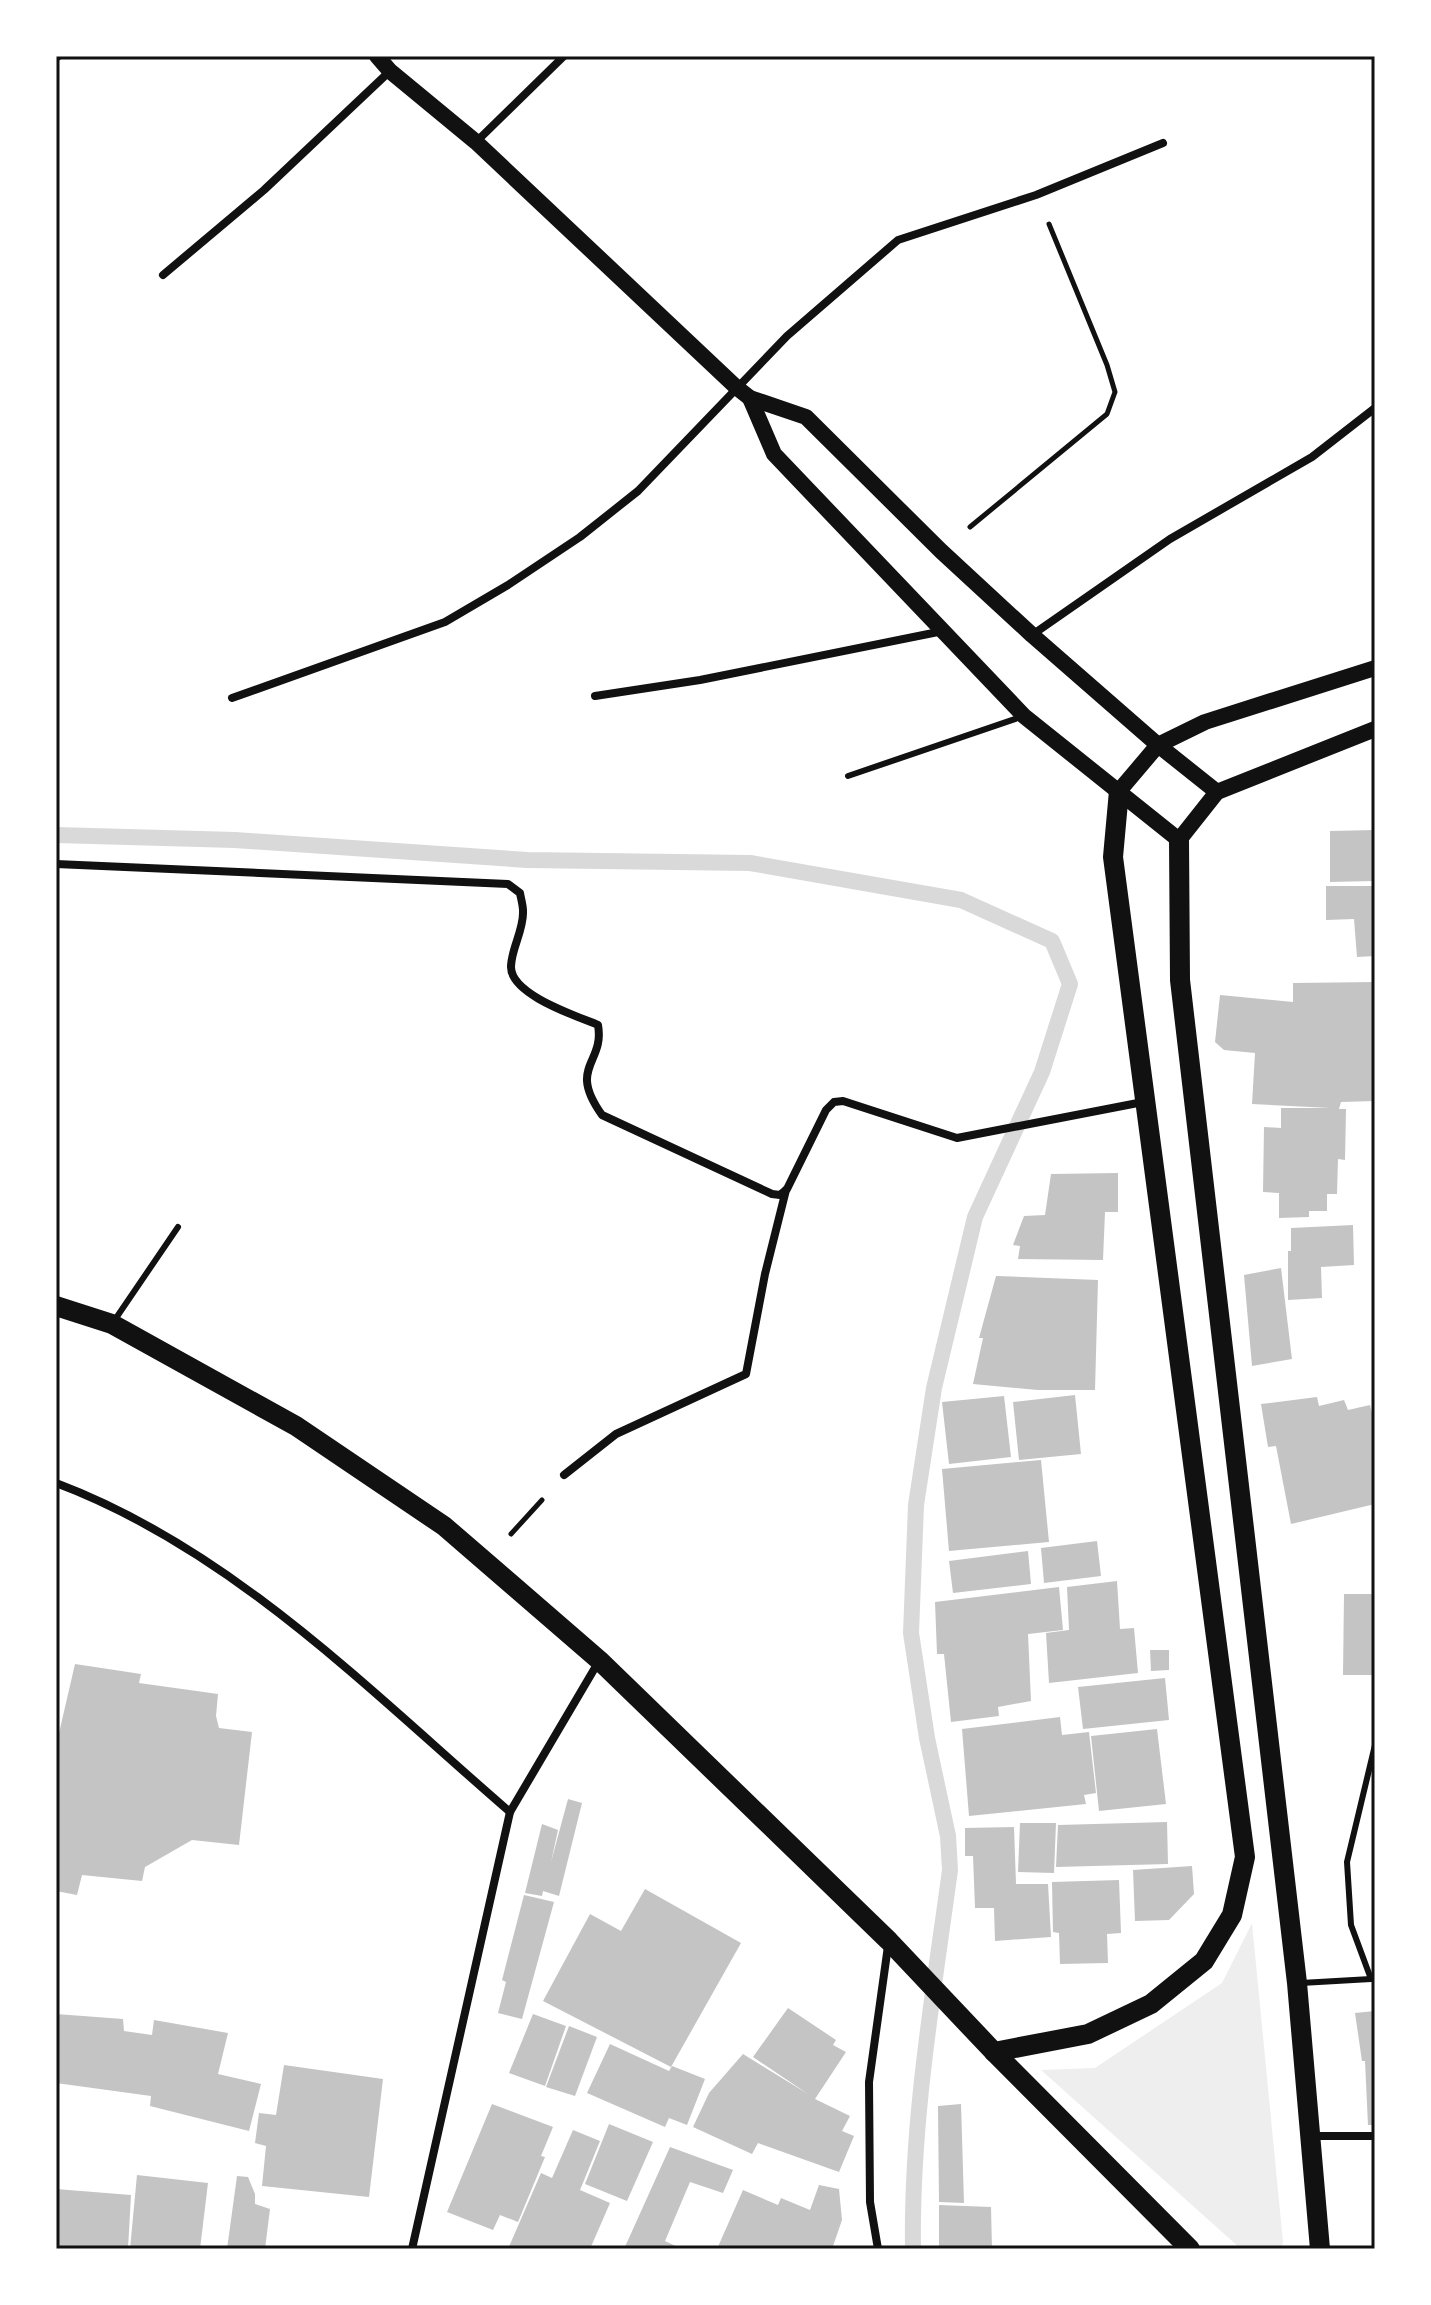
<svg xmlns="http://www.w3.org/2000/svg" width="1431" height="2305" font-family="'IBM Plex Sans',sans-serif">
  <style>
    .green { fill: #eee }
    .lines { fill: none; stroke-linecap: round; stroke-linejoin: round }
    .stream { stroke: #d9d9d9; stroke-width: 16 }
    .building { fill: #c4c4c4 }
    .path { stroke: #111; stroke-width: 5 }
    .service { stroke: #111; stroke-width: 6 }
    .minor { stroke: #111; stroke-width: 8 }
    .secondary { stroke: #111; stroke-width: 16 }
    .primary { stroke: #111; stroke-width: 20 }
    .neatline { fill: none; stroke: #111; stroke-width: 3 }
  </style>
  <rect width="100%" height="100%" fill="#fff"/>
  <!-- green -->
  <path class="green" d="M 1252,1923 L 1283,2242 L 1281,2249 L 1241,2249 L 1041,2070 L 1095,2068 L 1222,1983 Z"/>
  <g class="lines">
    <!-- stream -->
    <path class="stream" d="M 56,835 L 235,840 L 527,860 L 750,863 L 961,900 L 1052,941 L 1070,984 L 1042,1072 L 975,1217 L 934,1388 L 916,1505 L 911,1633 L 927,1738 L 948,1836 L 950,1870 C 933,1996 911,2122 913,2249"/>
  </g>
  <!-- building -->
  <g class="building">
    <path d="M 1375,830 L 1375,881 L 1330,882 L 1330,831 Z"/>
    <path d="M 1326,886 L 1375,886 L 1375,956 L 1357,957 L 1354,919 L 1326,920 Z"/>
    <path d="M 1375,982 L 1375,1101 L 1341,1102 L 1339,1109 L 1346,1109 L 1345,1160 L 1338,1159 L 1337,1194 L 1327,1194 L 1327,1211 L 1309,1211 L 1309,1217 L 1279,1218 L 1279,1193 L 1263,1192 L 1264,1127 L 1281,1128 L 1281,1108 L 1330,1108 L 1252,1104 L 1255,1053 L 1224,1050 L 1215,1042 L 1220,995 L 1293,1002 L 1293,983 Z"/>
    <path d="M 1118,1173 L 1118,1212 L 1105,1212 L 1103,1260 L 1018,1259 L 1020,1246 L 1013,1245 L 1024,1216 L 1045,1215 L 1051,1174 Z"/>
    <path d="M 1353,1225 L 1354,1265 L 1321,1267 L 1322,1298 L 1288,1300 L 1288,1251 L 1291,1251 L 1291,1228 Z"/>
    <path d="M 1281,1268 L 1292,1359 L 1252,1366 L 1244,1275 Z"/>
    <path d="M 996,1276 L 1098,1280 L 1095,1390 L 1038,1390 L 973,1384 L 983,1338 L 979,1338 Z"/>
    <path d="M 1075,1395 L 1081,1454 L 1019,1460 L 1013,1402 Z"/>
    <path d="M 1004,1396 L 1011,1457 L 949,1464 L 942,1402 Z"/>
    <path d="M 1317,1397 L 1319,1406 L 1344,1400 L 1348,1410 L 1370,1405 L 1375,1426 L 1375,1504 L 1291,1524 L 1276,1446 L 1268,1447 L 1261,1404 Z"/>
    <path d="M 1041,1460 L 1049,1542 L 949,1551 L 942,1469 Z"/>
    <path d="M 1097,1541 L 1101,1576 L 1044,1583 L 1041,1548 Z"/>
    <path d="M 1028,1551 L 1031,1584 L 953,1593 L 949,1561 Z"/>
    <path d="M 1117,1581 L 1120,1629 L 1134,1628 L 1138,1673 L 1049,1683 L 1046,1633 L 1069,1630 L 1067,1587 Z"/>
    <path d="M 1059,1587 L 1063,1630 L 1028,1634 L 1031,1701 L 998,1707 L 999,1716 L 951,1722 L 944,1654 L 937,1654 L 935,1602 Z"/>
    <path d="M 1344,1594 L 1375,1594 L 1375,1675 L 1343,1675 Z"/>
    <path d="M 1150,1650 L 1169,1650 L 1169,1670 L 1151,1671 Z"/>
    <path d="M 75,1664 L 141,1674 L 139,1683 L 218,1694 L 216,1716 L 219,1728 L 252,1732 L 239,1845 L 192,1840 L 145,1867 L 142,1881 L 82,1875 L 77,1895 L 56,1891 L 56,1746 Z"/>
    <path d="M 1165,1678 L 1169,1720 L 1083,1729 L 1078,1687 Z"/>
    <path d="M 1060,1717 L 1062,1735 L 1089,1732 L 1096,1793 L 1084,1795 L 1086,1804 L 969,1816 L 962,1729 Z"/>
    <path d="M 1157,1729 L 1166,1804 L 1099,1811 L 1091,1736 Z"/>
    <path d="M 568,1799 L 582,1803 L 559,1896 L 543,1891 L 542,1896 L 525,1893 L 542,1824 L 558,1830 L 551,1862 Z"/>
    <path d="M 1167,1822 L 1168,1864 L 1056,1867 L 1058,1825 Z"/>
    <path d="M 1020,1823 L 1056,1823 L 1054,1873 L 1018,1872 Z"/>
    <path d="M 1014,1827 L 1016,1884 L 1048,1884 L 1051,1937 L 995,1941 L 994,1908 L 975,1908 L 973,1856 L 965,1856 L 965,1828 Z"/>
    <path d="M 1192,1866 L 1194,1894 L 1169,1920 L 1135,1921 L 1133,1870 Z"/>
    <path d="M 1119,1880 L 1121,1933 L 1107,1934 L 1108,1963 L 1060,1964 L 1059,1933 L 1053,1932 L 1052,1882 Z"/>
    <path d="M 645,1889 L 741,1943 L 671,2067 L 543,2001 L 590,1914 L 621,1931 Z"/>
    <path d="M 524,1895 L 554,1902 L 522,2019 L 498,2013 L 506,1982 L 502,1980 Z"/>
    <path d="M 788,2008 L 836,2040 L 833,2045 L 846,2052 L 815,2099 L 850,2116 L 842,2131 L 854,2136 L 839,2172 L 758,2143 L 752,2154 L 693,2127 L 709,2093 L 743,2054 L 808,2094 L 753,2057 Z"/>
    <path d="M 1375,2011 L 1375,2125 L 1368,2125 L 1365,2061 L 1362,2061 L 1355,2013 Z"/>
    <path d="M 56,2014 L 123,2019 L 124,2031 L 152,2035 L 154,2020 L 228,2033 L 218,2074 L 261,2084 L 249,2131 L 150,2106 L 151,2096 L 56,2083 Z"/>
    <path d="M 533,2014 L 566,2026 L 545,2086 L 509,2073 Z"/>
    <path d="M 569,2026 L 597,2037 L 575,2096 L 546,2087 Z"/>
    <path d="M 610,2044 L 669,2071 L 672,2066 L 705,2079 L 687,2125 L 669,2118 L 665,2127 L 587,2093 Z"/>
    <path d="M 284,2065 L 383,2079 L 369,2197 L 262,2186 L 266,2146 L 255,2143 L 259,2113 L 276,2115 Z"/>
    <path d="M 492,2104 L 553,2127 L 541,2156 L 545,2157 L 518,2222 L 500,2215 L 493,2230 L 447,2212 Z"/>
    <path d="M 961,2104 L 964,2203 L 939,2202 L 938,2106 Z"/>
    <path d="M 609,2124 L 653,2142 L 627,2201 L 585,2184 Z"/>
    <path d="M 573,2130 L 600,2141 L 580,2190 L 610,2203 L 590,2249 L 508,2249 L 541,2173 L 552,2178 Z"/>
    <path d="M 670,2147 L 733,2170 L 723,2193 L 690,2182 L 665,2241 L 682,2249 L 624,2249 Z"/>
    <path d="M 137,2175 L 208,2183 L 200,2249 L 130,2249 Z"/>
    <path d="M 237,2176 L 248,2177 L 255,2194 L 255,2204 L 270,2209 L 265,2249 L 227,2249 Z"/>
    <path d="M 819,2185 L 839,2189 L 842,2220 L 832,2249 L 717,2249 L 743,2190 L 778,2205 L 781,2198 L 810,2210 Z"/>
    <path d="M 56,2189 L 131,2195 L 128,2249 L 56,2249 Z"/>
    <path d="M 939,2205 L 991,2207 L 992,2249 L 939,2249 Z"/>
  </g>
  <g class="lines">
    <!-- path -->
    <g class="path">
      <path d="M 970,527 L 1107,414 L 1115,392 L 1107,365 L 1049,224"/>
      <path d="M 511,1534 L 542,1500"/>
    </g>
    <!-- service -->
    <g class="service">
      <path d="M 56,59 L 60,56"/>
      <path d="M 848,776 L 1021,717"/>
      <path d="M 114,1321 L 178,1227"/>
      <path d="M 1375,1745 L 1347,1862 L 1351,1925 L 1371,1979 L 1375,1977"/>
      <path d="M 1301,1983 L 1371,1979"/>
    </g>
    <!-- minor -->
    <g class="minor">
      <path d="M 476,142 L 564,56"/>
      <path d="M 163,275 L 264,190 L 390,71"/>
      <path d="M 1032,635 L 1170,539 L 1312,457 L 1375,408"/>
      <path d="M 595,696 L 700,680 L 943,631"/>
      <path d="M 232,698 L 445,622 L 508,585 L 580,537 L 638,491 L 787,336 L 898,240 L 1036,195 L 1163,143"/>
      <path d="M 56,864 L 508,884 L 520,893 C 521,899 523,905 523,911 C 524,930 511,949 511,967 C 511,995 577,1016 598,1025 C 605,1064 567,1066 602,1115 L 772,1194 L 780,1195 L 787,1189 L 826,1110 L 834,1102 L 843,1101 L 957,1138 L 1143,1102"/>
      <path d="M 564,1475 L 616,1434 L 746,1374 L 765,1274 L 786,1190"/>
      <path d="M 56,1483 C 232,1549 371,1692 510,1812"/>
      <path d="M 1311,2136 L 1375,2136"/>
      <path d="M 412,2249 L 510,1812 L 599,1661"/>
      <path d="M 878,2249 L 870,2202 L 869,2082 L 888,1946"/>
    </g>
    <!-- secondary -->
    <g class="secondary">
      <path d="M 377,56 L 390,71 L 476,142 L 736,387 L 750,398 L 806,417 L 941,551 L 1032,635 L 1158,745 L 1217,792"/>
      <path d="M 750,398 L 774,454 L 1024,716 L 1179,840 L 1217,792 L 1375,729"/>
      <path d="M 1119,791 L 1158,745 L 1205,722 L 1375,668"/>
    </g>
    <!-- primary -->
    <g class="primary">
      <path d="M 1179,840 L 1180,980 L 1297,1983 L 1320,2249"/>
      <path d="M 56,1306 L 112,1324 L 296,1426 L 444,1526 L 599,1660 L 889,1941 L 994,2052 L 1190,2249"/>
      <path d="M 994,2052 L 1088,2034 L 1151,2004 L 1204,1961 L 1232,1915 L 1245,1857 L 1113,857 L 1119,791"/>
    </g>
  </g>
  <!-- border -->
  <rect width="1431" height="2305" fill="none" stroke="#ffffff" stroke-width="116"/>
  <rect x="58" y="58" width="1315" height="2189" class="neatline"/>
</svg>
